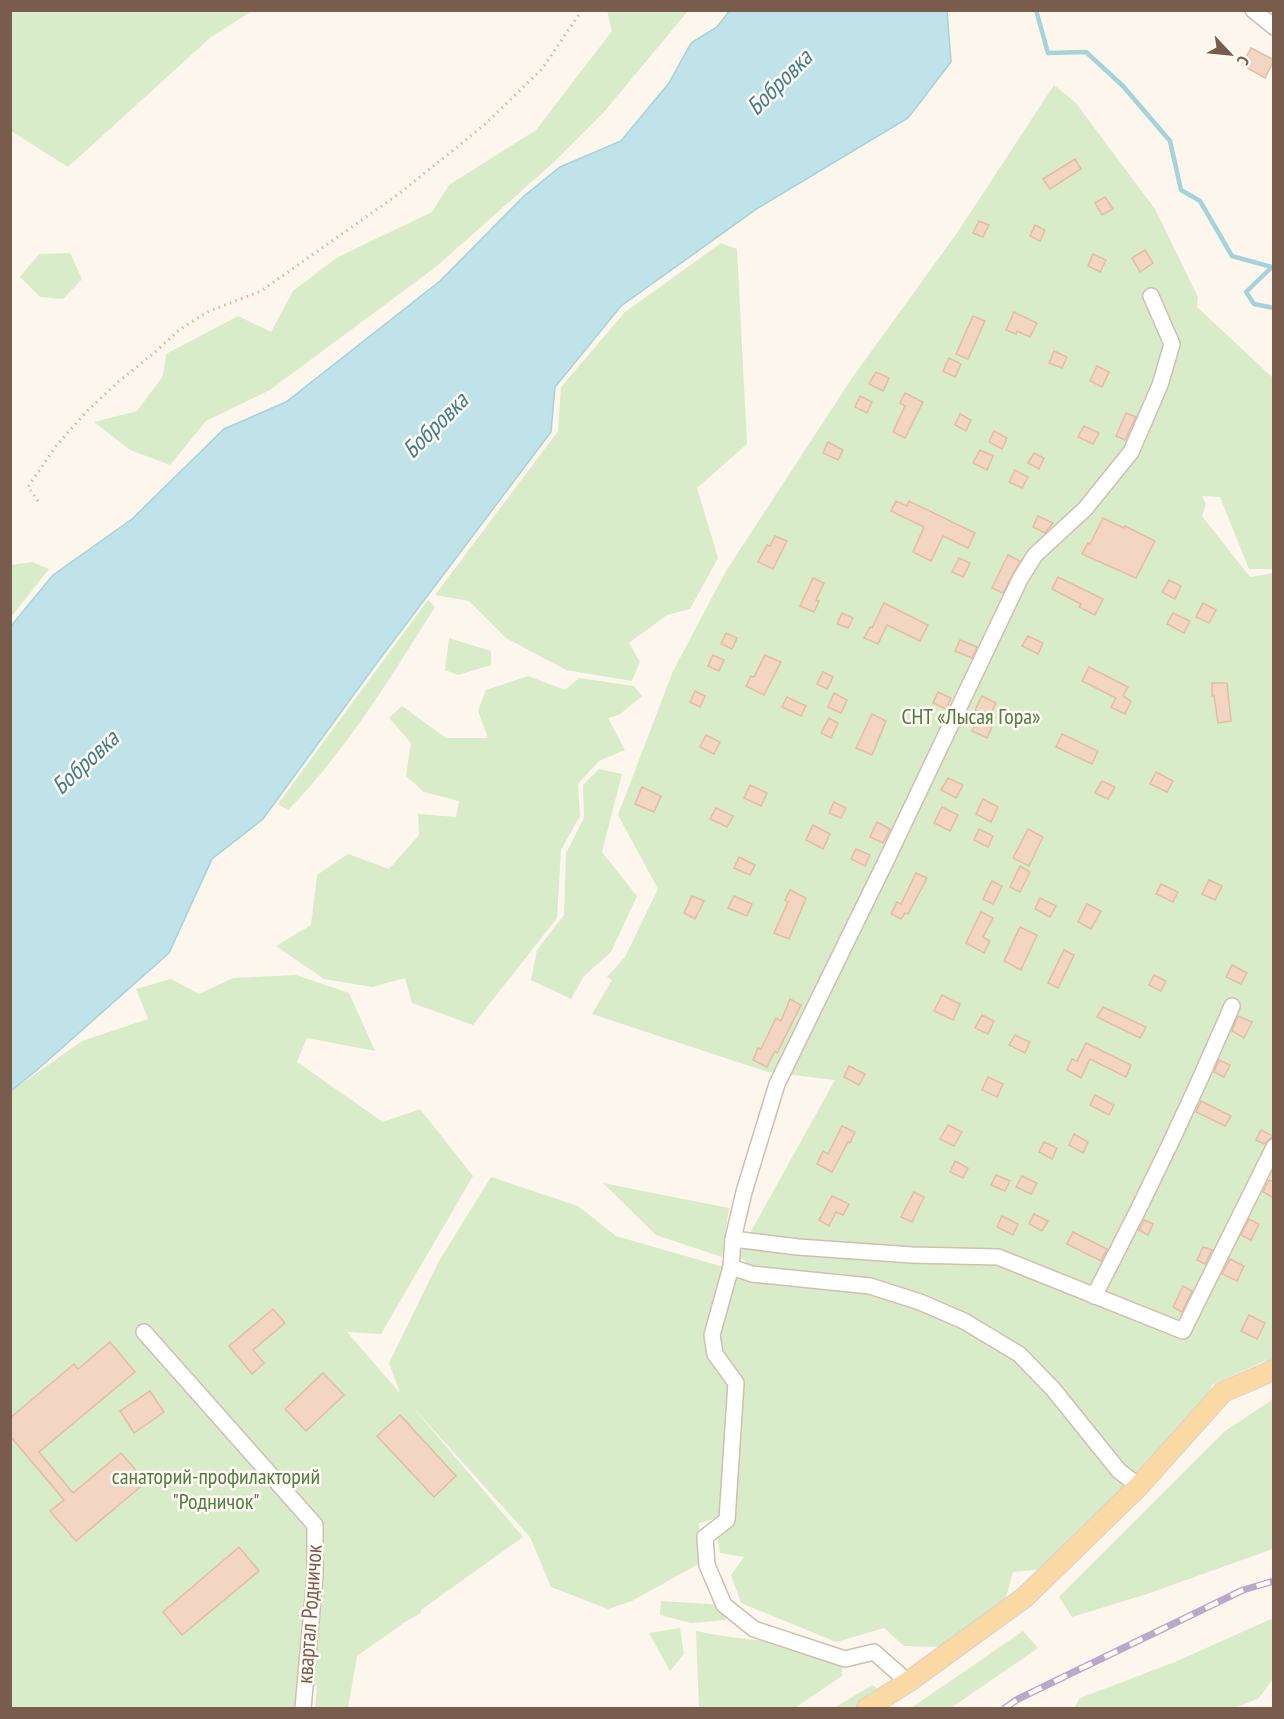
<svg xmlns="http://www.w3.org/2000/svg" width="1284" height="1719" font-family="'PT Sans Narrow',sans-serif">
  <style>
    .green { fill: #d8ecc9 }
    .water { fill: #bfe3e8; stroke: #a5d3da; stroke-width: 1.5 }
    .lines { fill: none; stroke-linecap: round; stroke-linejoin: round }
    .stream { stroke: #a5d3da; stroke-width: 4.5 }
    .building { fill: #f3d5c3; stroke: #e6bba3; stroke-width: 1.5 }
    .minor-casing { stroke: #d1beb0; stroke-width: 18 }
    .major-casing { stroke: #dad1cd; stroke-width: 22 }
    .path { stroke: #d9b8a5; stroke-width: 3; stroke-dasharray: 1.5 4.5; stroke-linecap: butt }
    .minor { stroke: #fff; stroke-width: 15 }
    .major { stroke: #fbd9a5; stroke-width: 20 }
    .rail-casing { stroke: #b9a8c9; stroke-width: 7 }
    .rail { stroke: #fffaf3; stroke-width: 4.5; stroke-dasharray: 14; stroke-linecap: butt }
    .labels { text-anchor: middle; dominant-baseline: central; stroke-width: 5; stroke-linejoin: round; paint-order: stroke }
    .park-label { font-size: 22px; fill: #537a41; stroke: #fffaf3 }
    .street-label { font-size: 22px; fill: #7a5c4d; stroke: #fffaf3 }
    .water-label { font-size: 24px; font-style: italic; fill: #437c86; stroke: #fffaf3 }
  </style>
  <rect width="100%" height="100%" fill="#fdf6ec"/>
  <!-- green -->
  <g class="green">
    <path d="M 10,11 L 11,10 L 252,11 L 211,37 L 68,167 L 11,131 Z"/>
    <path d="M 607,11 L 688,11 L 604,112 L 554,162 L 437,266 L 270,390 L 206,421 L 170,465 L 130,450 L 94,422 L 137,411 L 163,376 L 166,354 L 238,316 L 271,332 L 293,291 L 338,257 L 432,212 L 449,185 L 536,130 L 612,31 Z"/>
    <path d="M 1054,85 L 1076,103 L 1155,209 L 1198,297 L 1197,307 L 1273,378 L 1273,569 L 1249,569 L 1220,497 L 1202,496 L 1206,504 L 1202,516 L 1250,577 L 1273,573 L 1273,1366 L 1271,1367 L 1265,1361 L 1212,1385 L 1202,1420 L 1139,1480 L 1119,1465 L 1062,1389 L 936,1303 L 756,1271 L 738,1255 L 746,1246 L 744,1244 L 835,1080 L 768,1072 L 592,1014 L 612,980 L 607,977 L 625,957 L 658,889 L 618,815 L 673,671 L 726,571 L 852,378 L 957,233 Z"/>
    <path d="M 721,243 L 737,249 L 747,444 L 697,488 L 718,558 L 690,609 L 667,615 L 629,643 L 640,662 L 632,681 L 566,670 L 506,638 L 469,601 L 435,595 L 558,431 L 561,387 L 625,312 Z"/>
    <path d="M 70,253 L 82,279 L 63,299 L 40,297 L 20,277 L 39,254 Z"/>
    <path d="M 32,562 L 49,569 L 11,617 L 11,565 Z"/>
    <path d="M 428,600 L 435,607 C 390,678 347,750 288,810 L 278,804 Z"/>
    <path d="M 449,638 L 491,651 L 491,665 L 458,675 L 445,670 Z"/>
    <path d="M 528,676 L 565,690 L 579,678 L 634,686 L 642,696 L 619,715 L 608,718 L 625,750 L 599,761 L 578,784 L 580,816 L 561,850 L 557,918 L 473,1025 L 412,1003 L 405,978 L 372,987 L 324,979 L 276,946 L 311,925 L 317,875 L 348,854 L 389,869 L 419,835 L 418,814 L 456,817 L 459,801 L 424,792 L 406,776 L 411,743 L 389,718 L 402,706 L 446,738 L 488,738 L 478,711 L 486,690 Z"/>
    <path d="M 599,769 L 622,774 L 602,852 L 637,896 L 611,952 L 584,976 L 571,999 L 531,980 L 537,950 L 564,915 L 566,853 L 584,818 L 583,785 Z"/>
    <path d="M 296,975 L 349,993 L 375,1051 L 307,1038 L 297,1062 L 383,1122 L 420,1109 L 473,1176 L 381,1334 L 347,1332 L 400,1393 L 389,1363 L 439,1261 L 491,1177 L 578,1206 L 616,1236 L 762,1278 L 876,1290 L 953,1319 L 1025,1362 L 1127,1489 L 1045,1569 L 1013,1572 L 1003,1608 L 964,1640 L 937,1647 L 904,1646 L 884,1628 L 836,1642 L 741,1603 L 731,1575 L 744,1557 L 720,1553 L 714,1519 L 699,1523 L 702,1562 L 632,1601 L 608,1609 L 551,1587 L 530,1537 L 411,1405 L 523,1537 L 421,1610 L 421,1613 L 405,1622 L 357,1656 L 348,1708 L 315,1708 L 317,1685 L 300,1697 L 299,1708 L 11,1708 L 10,1092 L 82,1041 L 148,1019 L 136,989 L 171,979 L 199,994 L 233,978 Z"/>
    <path d="M 603,1183 L 729,1208 L 722,1257 L 656,1235 Z"/>
    <path d="M 1273,1399 L 1273,1549 L 1147,1594 L 1072,1617 L 1059,1597 L 1225,1431 Z"/>
    <path d="M 661,1601 L 724,1605 L 726,1620 L 691,1623 L 660,1615 Z"/>
    <path d="M 1273,1618 L 1273,1679 L 1259,1698 L 1235,1708 L 1074,1708 L 1080,1698 L 1175,1662 Z"/>
    <path d="M 680,1628 L 684,1654 L 670,1671 L 649,1633 Z"/>
    <path d="M 696,1631 C 744,1642 795,1640 842,1655 L 842,1676 L 795,1708 L 699,1708 Z"/>
    <path d="M 1023,1631 L 1038,1648 L 951,1708 L 911,1708 Z"/>
    <path d="M 872,1685 L 884,1693 L 859,1708 L 834,1708 Z"/>
  </g>
  <!-- water -->
  <path class="water" d="M 730,10 L 947,11 L 951,62 L 908,118 L 758,208 L 621,306 L 555,387 L 551,432 L 379,660 L 263,819 L 212,859 L 169,953 L 37,1070 L 11,1091 L 11,626 L 53,575 L 132,519 L 224,429 L 286,402 L 440,281 L 524,196 L 560,167 L 621,141 L 669,83 L 691,43 L 717,27 Z"/>
  <g class="lines">
    <!-- stream -->
    <path class="stream" d="M 1036,10 L 1048,53 L 1086,52 L 1123,86 L 1170,141 L 1181,190 L 1200,201 L 1232,256 L 1272,267 L 1246,292 L 1254,304 L 1274,308"/>
  </g>
  <!-- building -->
  <g class="building">
    <path d="M 1251,48 L 1274,60 L 1265,78 L 1242,65 Z"/>
    <path d="M 1075,159 L 1081,169 L 1050,189 L 1043,179 Z"/>
    <path d="M 1105,197 L 1113,209 L 1102,215 L 1095,203 Z"/>
    <path d="M 979,221 L 989,225 L 983,237 L 973,233 Z"/>
    <path d="M 1035,225 L 1045,230 L 1040,241 L 1030,236 Z"/>
    <path d="M 1145,250 L 1153,263 L 1140,272 L 1132,258 Z"/>
    <path d="M 1093,254 L 1106,260 L 1100,272 L 1088,266 Z"/>
    <path d="M 1014,312 L 1037,323 L 1030,337 L 1017,331 L 1016,334 L 1006,330 Z"/>
    <path d="M 973,316 L 985,321 L 968,359 L 956,354 Z"/>
    <path d="M 1054,351 L 1067,357 L 1062,368 L 1049,363 Z"/>
    <path d="M 949,358 L 961,364 L 955,377 L 943,371 Z"/>
    <path d="M 1097,366 L 1109,372 L 1102,387 L 1090,381 Z"/>
    <path d="M 876,372 L 889,378 L 883,391 L 869,384 Z"/>
    <path d="M 905,393 L 923,402 L 905,438 L 893,432 L 905,406 L 900,403 Z"/>
    <path d="M 860,396 L 872,402 L 867,413 L 855,407 Z"/>
    <path d="M 1126,413 L 1136,417 L 1125,440 L 1116,436 Z"/>
    <path d="M 960,414 L 971,420 L 966,431 L 955,425 Z"/>
    <path d="M 1084,426 L 1099,433 L 1093,444 L 1078,437 Z"/>
    <path d="M 994,431 L 1007,438 L 1002,449 L 989,442 Z"/>
    <path d="M 828,442 L 843,450 L 838,460 L 823,453 Z"/>
    <path d="M 980,450 L 993,456 L 987,470 L 973,463 Z"/>
    <path d="M 1034,453 L 1044,458 L 1039,469 L 1028,463 Z"/>
    <path d="M 1015,470 L 1028,477 L 1022,488 L 1009,482 Z"/>
    <path d="M 896,501 L 907,506 L 909,501 L 975,533 L 968,548 L 943,536 L 931,561 L 913,552 L 924,527 L 891,511 Z"/>
    <path d="M 1038,516 L 1053,523 L 1045,533 L 1033,527 Z"/>
    <path d="M 1103,518 L 1124,528 L 1125,526 L 1155,541 L 1136,578 L 1082,554 L 1088,543 L 1090,544 Z"/>
    <path d="M 775,536 L 787,541 L 773,569 L 758,562 L 767,545 L 770,546 Z"/>
    <path d="M 1008,555 L 1020,561 L 1003,593 L 992,588 Z"/>
    <path d="M 959,558 L 970,563 L 963,577 L 952,572 Z"/>
    <path d="M 1058,577 L 1103,599 L 1095,615 L 1079,607 L 1081,604 L 1052,589 Z"/>
    <path d="M 813,578 L 824,583 L 816,600 L 819,601 L 814,612 L 800,606 Z"/>
    <path d="M 1169,580 L 1181,586 L 1175,599 L 1162,592 Z"/>
    <path d="M 884,603 L 928,625 L 920,641 L 887,625 L 878,644 L 864,638 L 870,627 L 872,628 Z"/>
    <path d="M 1203,603 L 1216,610 L 1209,623 L 1196,617 Z"/>
    <path d="M 842,613 L 853,618 L 848,628 L 837,624 Z"/>
    <path d="M 1173,613 L 1190,621 L 1184,633 L 1167,624 Z"/>
    <path d="M 726,633 L 737,638 L 732,649 L 721,644 Z"/>
    <path d="M 1028,636 L 1043,643 L 1038,654 L 1022,646 Z"/>
    <path d="M 960,640 L 977,647 L 972,658 L 955,651 Z"/>
    <path d="M 713,655 L 724,660 L 719,671 L 708,666 Z"/>
    <path d="M 765,655 L 781,662 L 764,695 L 746,686 L 751,676 L 754,677 Z"/>
    <path d="M 1089,667 L 1128,687 L 1123,696 L 1131,701 L 1125,714 L 1111,707 L 1116,698 L 1082,681 Z"/>
    <path d="M 823,672 L 833,677 L 827,689 L 817,684 Z"/>
    <path d="M 1212,683 L 1227,683 L 1231,721 L 1218,723 L 1214,696 L 1212,696 Z"/>
    <path d="M 695,691 L 705,696 L 700,707 L 690,702 Z"/>
    <path d="M 938,692 L 951,698 L 946,709 L 933,703 Z"/>
    <path d="M 834,693 L 847,700 L 841,713 L 828,707 Z"/>
    <path d="M 982,696 L 996,703 L 989,717 L 975,710 Z"/>
    <path d="M 787,697 L 806,706 L 801,716 L 782,707 Z"/>
    <path d="M 872,714 L 886,721 L 872,755 L 856,748 Z"/>
    <path d="M 829,718 L 838,723 L 831,738 L 821,733 Z"/>
    <path d="M 978,720 L 992,727 L 987,738 L 972,731 Z"/>
    <path d="M 1062,734 L 1098,751 L 1092,764 L 1056,747 Z"/>
    <path d="M 706,735 L 720,742 L 714,754 L 700,747 Z"/>
    <path d="M 1156,772 L 1173,781 L 1167,792 L 1150,784 Z"/>
    <path d="M 948,778 L 963,785 L 956,798 L 941,790 Z"/>
    <path d="M 1102,781 L 1115,787 L 1108,799 L 1095,793 Z"/>
    <path d="M 750,785 L 767,793 L 761,806 L 744,798 Z"/>
    <path d="M 642,787 L 661,796 L 654,812 L 635,804 Z"/>
    <path d="M 983,799 L 998,807 L 991,822 L 976,814 Z"/>
    <path d="M 834,802 L 846,808 L 841,818 L 829,813 Z"/>
    <path d="M 942,807 L 958,815 L 950,831 L 934,823 Z"/>
    <path d="M 716,808 L 733,816 L 727,827 L 710,819 Z"/>
    <path d="M 877,822 L 890,829 L 883,843 L 870,837 Z"/>
    <path d="M 813,825 L 830,834 L 823,849 L 806,840 Z"/>
    <path d="M 979,829 L 993,836 L 988,847 L 974,840 Z"/>
    <path d="M 1028,829 L 1043,837 L 1029,866 L 1013,858 Z"/>
    <path d="M 856,849 L 870,855 L 865,866 L 851,859 Z"/>
    <path d="M 739,857 L 755,865 L 750,875 L 734,868 Z"/>
    <path d="M 1020,866 L 1030,872 L 1020,892 L 1010,887 Z"/>
    <path d="M 916,873 L 927,878 L 908,914 L 905,913 L 901,919 L 891,914 L 897,902 L 901,904 Z"/>
    <path d="M 1209,880 L 1222,886 L 1215,900 L 1202,894 Z"/>
    <path d="M 992,881 L 1002,886 L 993,904 L 983,899 Z"/>
    <path d="M 1161,884 L 1178,892 L 1173,902 L 1156,894 Z"/>
    <path d="M 790,890 L 806,898 L 789,939 L 774,933 L 788,902 L 785,900 Z"/>
    <path d="M 692,896 L 704,901 L 695,919 L 684,913 Z"/>
    <path d="M 734,896 L 752,904 L 747,916 L 728,908 Z"/>
    <path d="M 1040,898 L 1056,906 L 1050,917 L 1035,909 Z"/>
    <path d="M 1087,904 L 1101,911 L 1091,929 L 1078,922 Z"/>
    <path d="M 981,912 L 993,918 L 983,937 L 990,941 L 984,953 L 966,943 Z"/>
    <path d="M 1020,927 L 1037,935 L 1021,970 L 1004,961 Z"/>
    <path d="M 1064,950 L 1074,955 L 1058,988 L 1048,983 Z"/>
    <path d="M 1232,965 L 1247,973 L 1241,984 L 1226,977 Z"/>
    <path d="M 1154,975 L 1166,981 L 1161,991 L 1149,985 Z"/>
    <path d="M 942,995 L 960,1004 L 953,1020 L 934,1011 Z"/>
    <path d="M 790,999 L 801,1005 L 777,1053 L 775,1051 L 767,1067 L 753,1060 L 758,1048 L 761,1049 L 776,1018 L 781,1021 Z"/>
    <path d="M 1103,1007 L 1146,1027 L 1140,1038 L 1097,1017 Z"/>
    <path d="M 982,1015 L 994,1021 L 988,1034 L 975,1028 Z"/>
    <path d="M 1238,1016 L 1252,1022 L 1244,1038 L 1232,1031 Z"/>
    <path d="M 1015,1035 L 1030,1042 L 1025,1053 L 1009,1045 Z"/>
    <path d="M 1086,1043 L 1131,1065 L 1126,1077 L 1090,1059 L 1081,1078 L 1067,1070 L 1072,1059 L 1077,1061 Z"/>
    <path d="M 1219,1060 L 1230,1065 L 1224,1077 L 1214,1072 Z"/>
    <path d="M 849,1066 L 865,1074 L 859,1085 L 844,1077 Z"/>
    <path d="M 988,1077 L 1003,1084 L 997,1097 L 982,1090 Z"/>
    <path d="M 1095,1095 L 1114,1105 L 1109,1115 L 1090,1105 Z"/>
    <path d="M 1201,1101 L 1231,1116 L 1225,1126 L 1196,1112 Z"/>
    <path d="M 948,1125 L 962,1132 L 954,1146 L 940,1139 Z"/>
    <path d="M 842,1126 L 855,1132 L 850,1143 L 848,1142 L 832,1172 L 817,1164 L 823,1151 L 828,1154 Z"/>
    <path d="M 1261,1130 L 1273,1136 L 1264,1144 L 1256,1140 Z"/>
    <path d="M 1074,1134 L 1088,1142 L 1083,1153 L 1069,1145 Z"/>
    <path d="M 1044,1142 L 1057,1148 L 1052,1159 L 1039,1152 Z"/>
    <path d="M 955,1161 L 968,1168 L 963,1178 L 950,1172 Z"/>
    <path d="M 996,1175 L 1010,1181 L 1005,1191 L 991,1185 Z"/>
    <path d="M 1022,1176 L 1037,1183 L 1031,1194 L 1016,1187 Z"/>
    <path d="M 1269,1180 L 1274,1182 L 1274,1198 L 1263,1192 Z"/>
    <path d="M 914,1192 L 924,1197 L 912,1222 L 901,1217 Z"/>
    <path d="M 832,1196 L 849,1204 L 843,1215 L 836,1212 L 829,1226 L 819,1220 Z"/>
    <path d="M 1034,1214 L 1048,1221 L 1042,1231 L 1029,1224 Z"/>
    <path d="M 1002,1216 L 1018,1224 L 1013,1235 L 997,1227 Z"/>
    <path d="M 1249,1219 L 1259,1224 L 1251,1240 L 1241,1235 Z"/>
    <path d="M 1144,1220 L 1153,1224 L 1148,1235 L 1139,1230 Z"/>
    <path d="M 1073,1232 L 1107,1249 L 1101,1261 L 1067,1244 Z"/>
    <path d="M 1203,1247 L 1212,1250 L 1205,1264 L 1197,1260 Z"/>
    <path d="M 1230,1259 L 1244,1266 L 1237,1281 L 1222,1274 Z"/>
    <path d="M 1183,1286 L 1192,1291 L 1182,1312 L 1173,1307 Z"/>
    <path d="M 273,1309 L 285,1323 L 253,1350 L 264,1363 L 252,1374 L 229,1346 Z"/>
    <path d="M 1249,1315 L 1265,1323 L 1257,1339 L 1241,1331 Z"/>
    <path d="M 110,1342 L 135,1372 L 39,1452 L 73,1493 L 121,1453 L 146,1482 L 76,1541 L 50,1511 L 64,1500 L 10,1436 L 10,1418 L 74,1364 L 78,1369 Z"/>
    <path d="M 323,1373 L 344,1395 L 306,1431 L 285,1409 Z"/>
    <path d="M 150,1391 L 164,1412 L 134,1433 L 120,1411 Z"/>
    <path d="M 400,1415 L 456,1476 L 434,1497 L 377,1436 Z"/>
    <path d="M 239,1547 L 259,1571 L 182,1635 L 163,1612 Z"/>
  </g>
  <g class="lines">
    <!-- minor casing -->
    <g class="minor-casing">
      <g id="minor">
        <path d="M 1253,10 L 1274,27"/>
        <path d="M 733,1239 L 798,1247 L 912,1255 L 998,1257 L 1183,1331 L 1274,1147"/>
        <path d="M 731,1267 L 712,1335 L 715,1354 L 736,1383 L 727,1520 L 705,1537 L 707,1565 L 724,1605 L 754,1629 L 845,1659 L 874,1652 L 908,1682"/>
        <path d="M 1094,1296 C 1144,1201 1190,1105 1232,1006"/>
        <path d="M 144,1332 L 315,1525 L 315,1576 L 303,1708"/>
        <path d="M 1139,1486 L 1119,1471 L 1053,1389 L 1019,1354 L 964,1321 L 920,1302 L 870,1286 L 752,1274 L 731,1267 L 733,1239 L 744,1192 L 777,1084 L 885,863 L 1020,579 L 1035,555 L 1085,509 L 1131,452 L 1160,385 L 1172,344 L 1151,296"/>
      </g>
    </g>
    <!-- major casing -->
    <g class="major-casing">
      <path id="major" d="M 867,1708 L 908,1682 L 1025,1597 L 1139,1486 L 1223,1392 L 1274,1370"/>
    </g>
    <!-- path -->
    <path class="path" d="M 38,501 L 28,487 L 56,446 L 86,412 L 118,382 L 154,353 L 179,330 L 207,312 L 261,291 L 400,193 L 483,126 L 542,69 L 582,10"/>
    <!-- minor -->
    <use href="#minor" class="minor"/>
    <!-- major -->
    <use href="#major" class="major"/>
    <!-- rail casing -->
    <g class="rail-casing">
      <path id="rail" d="M 1005,1708 L 1018,1699 L 1243,1590 L 1274,1581"/>
    </g>
    <!-- rail -->
    <use href="#rail" class="rail"/>
  </g>
  <g class="labels">
    <!-- park labels -->
    <g class="park-label">
      <text x="971" y="716">СНТ «Лысая Гора»</text>
      <text x="216" y="1476">санаторий-профилакторий<tspan x="216" dy="25">"Родничок"</tspan></text>
    </g>
    <!-- street labels -->
    <g class="street-label">
      <text transform="translate(309 1614) rotate(-86)">квартал Родничок</text>
    </g>
    <!-- water labels -->
    <g class="water-label">
      <text transform="translate(779 82) rotate(-45)">Бобровка</text>
      <text transform="translate(435 425) rotate(-45)">Бобровка</text>
      <text transform="translate(85 762) rotate(-43)">Бобровка</text>
    </g>
  </g>
  <!-- border -->
  <rect width="1284" height="1719" fill="none" stroke="#7a5c4d" stroke-width="24"/>
  <!-- north arrow -->
  <g transform="translate(1230 54) rotate(116)" stroke="#fffaf3" stroke-width="4.5" paint-order="stroke">
  <path d="M0-4.5L10 22L0 15L-10 22Z" fill="#7a5c4d"/>
  <text y="-9" font-size="16" font-weight="bold" text-anchor="middle" fill="#7a5c4d">С</text>
  </g>
</svg>
